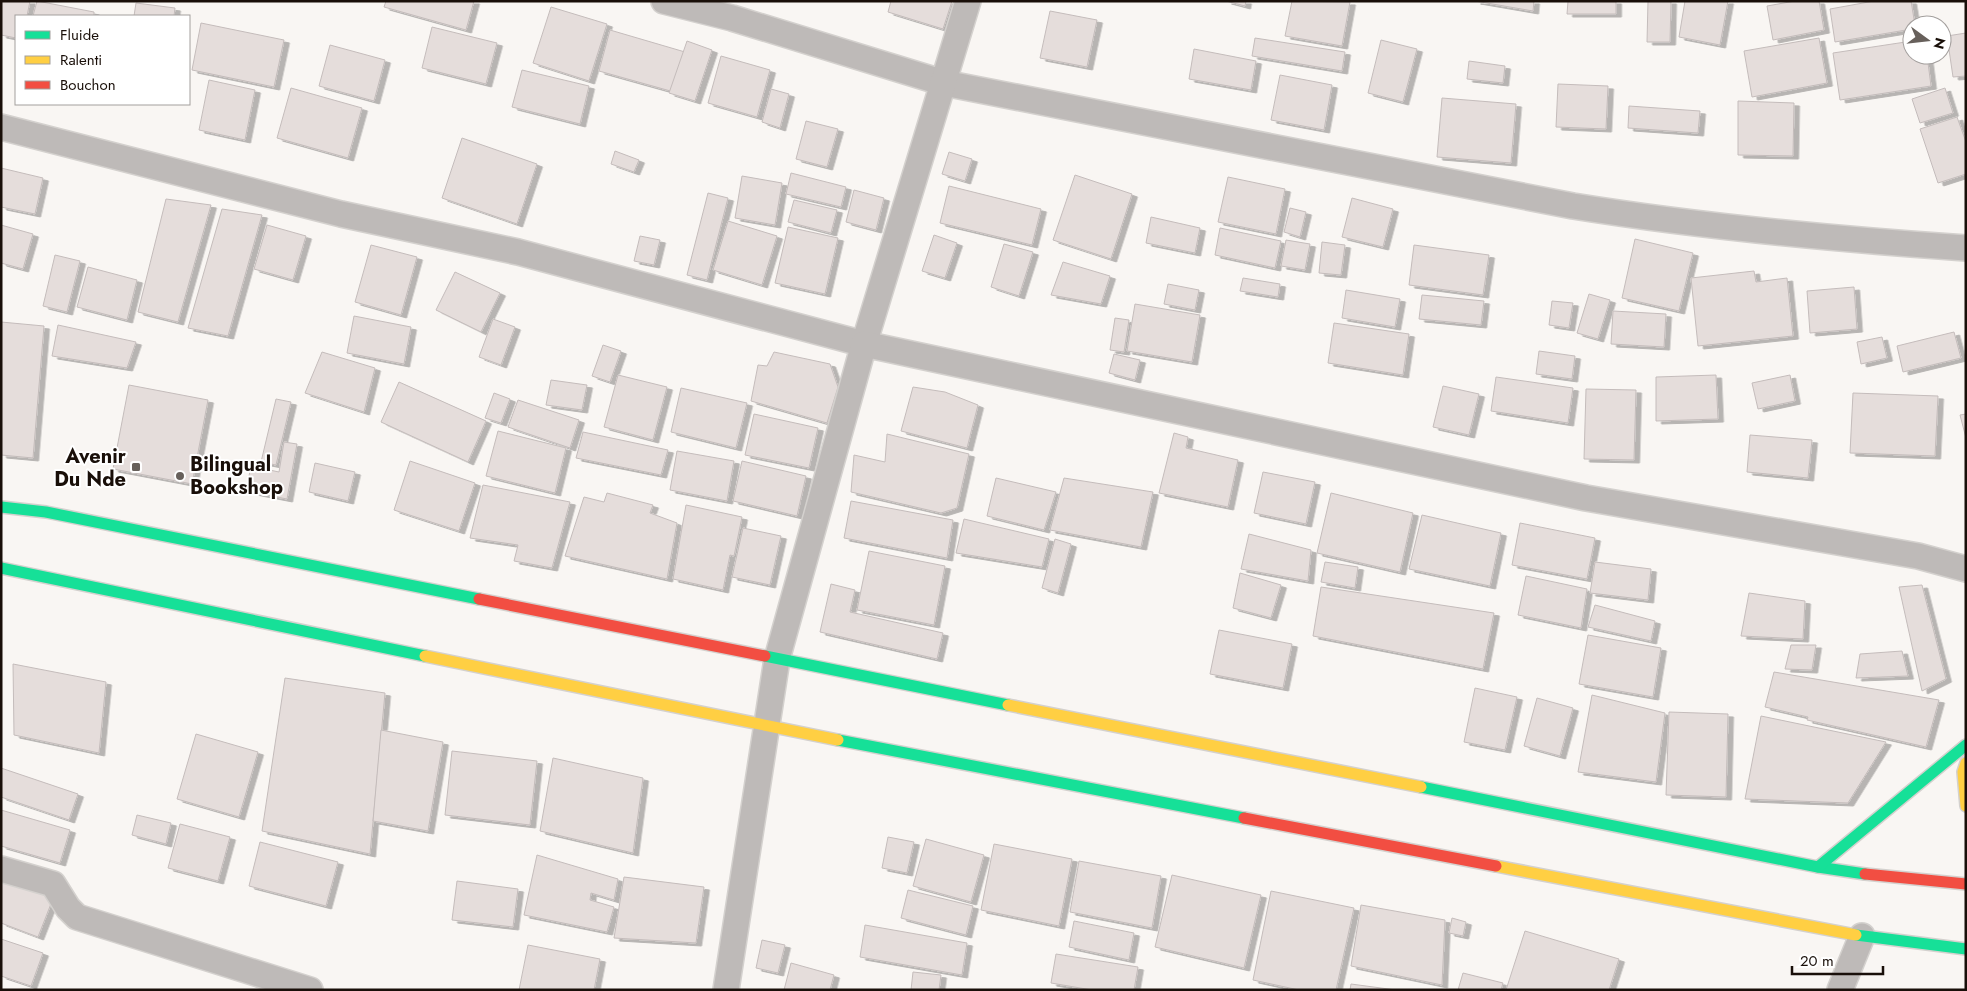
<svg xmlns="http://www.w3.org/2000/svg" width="1967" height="991" font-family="Jost,sans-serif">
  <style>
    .building { fill: #e5dddb; stroke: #c4bcbb; filter: url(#shadow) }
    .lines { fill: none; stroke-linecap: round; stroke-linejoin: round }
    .street-casing { stroke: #d4d1ce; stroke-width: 28 }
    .fast-casing { stroke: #d4d1ce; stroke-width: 14 }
    .slow-casing { stroke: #d4d1ce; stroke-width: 14 }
    .jam-casing { stroke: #d4d1ce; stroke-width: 14 }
    .street { stroke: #bebab8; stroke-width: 25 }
    .fast { stroke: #16e098; stroke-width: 11 }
    .slow { stroke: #ffcf43; stroke-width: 11 }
    .jam { stroke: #f24e42; stroke-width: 11 }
    .poi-dot { fill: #67605b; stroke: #fff; stroke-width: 2 }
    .labels { text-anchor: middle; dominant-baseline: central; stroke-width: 4; stroke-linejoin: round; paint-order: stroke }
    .poi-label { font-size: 20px; font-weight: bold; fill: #190f09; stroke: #fff; text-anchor: end }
  </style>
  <defs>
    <filter id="shadow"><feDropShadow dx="5.5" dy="3" stdDeviation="0" flood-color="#0004"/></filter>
  </defs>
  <rect width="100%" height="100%" fill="#f9f6f3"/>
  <!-- building -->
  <g class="building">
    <path d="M 1,1 L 30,1 L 27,16 L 16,16 L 16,38 L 1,35 Z"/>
    <path d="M 37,1 L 94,12 L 94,16 L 33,16 Z"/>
    <path d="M 386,1 L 474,1 L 466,30 L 384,7 Z"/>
    <path d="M 891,1 L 952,1 L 943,29 L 888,12 Z"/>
    <path d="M 1226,1 L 1246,1 L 1245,6 Z"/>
    <path d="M 1292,1 L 1350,2 L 1342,46 L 1285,36 Z"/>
    <path d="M 1475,1 L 1534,1 L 1533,11 Z"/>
    <path d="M 1568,1 L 1616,1 L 1616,14 L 1567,14 Z"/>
    <path d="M 1648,1 L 1671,1 L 1670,42 L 1647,42 Z"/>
    <path d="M 1685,1 L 1728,1 L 1720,45 L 1679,37 Z"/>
    <path d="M 1795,1 L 1819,1 L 1824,30 L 1773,40 L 1767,6 Z"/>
    <path d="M 1874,1 L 1911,1 L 1915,25 L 1912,25 L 1912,29 L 1835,42 L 1830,9 Z"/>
    <path d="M 136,3 L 175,8 L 174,16 L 134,16 Z"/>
    <path d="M 551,7 L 607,24 L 589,81 L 533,63 Z"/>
    <path d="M 1050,11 L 1097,20 L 1087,67 L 1040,58 Z"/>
    <path d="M 201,23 L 284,40 L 274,87 L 192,70 Z"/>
    <path d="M 432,27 L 497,43 L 486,84 L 422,68 Z"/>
    <path d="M 610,30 L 685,52 L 674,92 L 599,71 Z"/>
    <path d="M 1966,33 L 1966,76 L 1953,77 L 1947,36 Z"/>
    <path d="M 1255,38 L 1345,52 L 1342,71 L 1252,56 Z"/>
    <path d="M 1819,38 L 1827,83 L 1752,97 L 1744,51 Z"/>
    <path d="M 1381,40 L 1417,49 L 1403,102 L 1368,93 Z"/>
    <path d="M 687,41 L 712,50 L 695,101 L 669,93 Z"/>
    <path d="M 1912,41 L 1912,55 L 1927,55 L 1931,86 L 1840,100 L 1833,53 Z"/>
    <path d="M 330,45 L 385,60 L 374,101 L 319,86 Z"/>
    <path d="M 1194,49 L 1256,61 L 1251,90 L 1189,79 Z"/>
    <path d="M 721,56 L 770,70 L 757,117 L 708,103 Z"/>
    <path d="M 1469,61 L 1505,66 L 1503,83 L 1467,79 Z"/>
    <path d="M 522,70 L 589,86 L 580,124 L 512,107 Z"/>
    <path d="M 1280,75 L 1332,85 L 1324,130 L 1271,120 Z"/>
    <path d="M 209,80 L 255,90 L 245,140 L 199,130 Z"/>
    <path d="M 1558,84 L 1608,86 L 1606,129 L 1556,127 Z"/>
    <path d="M 291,88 L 362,108 L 348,158 L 277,138 Z"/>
    <path d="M 1945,88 L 1953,113 L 1920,123 L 1912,99 Z"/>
    <path d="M 771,89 L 789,94 L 780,128 L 762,122 Z"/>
    <path d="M 1442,98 L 1516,104 L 1511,163 L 1437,157 Z"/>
    <path d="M 1738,101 L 1794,103 L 1793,156 L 1738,155 Z"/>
    <path d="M 1629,106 L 1700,111 L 1698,133 L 1628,128 Z"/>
    <path d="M 1957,117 L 1966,142 L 1966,174 L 1938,183 L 1920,129 Z"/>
    <path d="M 806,121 L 838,129 L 827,167 L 796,159 Z"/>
    <path d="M 462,138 L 537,164 L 517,224 L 442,198 Z"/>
    <path d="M 615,151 L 639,160 L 634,172 L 611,164 Z"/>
    <path d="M 949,152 L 972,159 L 965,181 L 942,174 Z"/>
    <path d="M 1,168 L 43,178 L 35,214 L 1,207 Z"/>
    <path d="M 791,173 L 846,187 L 841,207 L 786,194 Z"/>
    <path d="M 1075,175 L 1132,194 L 1111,259 L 1053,240 Z"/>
    <path d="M 742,176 L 782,183 L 775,225 L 735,218 Z"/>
    <path d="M 1228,177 L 1285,189 L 1276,234 L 1218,222 Z"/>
    <path d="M 949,186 L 1041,209 L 1032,245 L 940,223 Z"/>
    <path d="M 854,190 L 884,198 L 876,230 L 846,222 Z"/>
    <path d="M 708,193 L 728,198 L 707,280 L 687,275 Z"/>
    <path d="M 1352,198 L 1393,209 L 1383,247 L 1342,237 Z"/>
    <path d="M 166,199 L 211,205 L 178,322 L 138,312 Z"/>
    <path d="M 794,200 L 837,210 L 831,233 L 788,222 Z"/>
    <path d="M 1290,208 L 1306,212 L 1300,237 L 1284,232 Z"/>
    <path d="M 222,209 L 262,215 L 228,336 L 188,328 Z"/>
    <path d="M 1151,217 L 1200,228 L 1195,253 L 1146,243 Z"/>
    <path d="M 728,221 L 777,236 L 762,285 L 713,270 Z"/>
    <path d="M 1,225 L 33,234 L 23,269 L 1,263 Z"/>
    <path d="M 267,225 L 306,236 L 293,280 L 254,269 Z"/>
    <path d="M 788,227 L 838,238 L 825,294 L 775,283 Z"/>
    <path d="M 1220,228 L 1281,241 L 1275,268 L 1215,255 Z"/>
    <path d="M 934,235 L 957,243 L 945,278 L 922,271 Z"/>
    <path d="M 640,236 L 660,240 L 654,265 L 634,261 Z"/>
    <path d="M 1635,239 L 1693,253 L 1679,311 L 1622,298 Z"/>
    <path d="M 1286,240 L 1310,244 L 1305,270 L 1281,266 Z"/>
    <path d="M 1322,242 L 1345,245 L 1341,275 L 1319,273 Z"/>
    <path d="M 1004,244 L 1033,252 L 1019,296 L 991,287 Z"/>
    <path d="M 371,245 L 417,257 L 401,315 L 355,302 Z"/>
    <path d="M 1414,245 L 1489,255 L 1483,295 L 1409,285 Z"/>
    <path d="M 55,255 L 80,261 L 67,312 L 43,306 Z"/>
    <path d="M 1063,262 L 1110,276 L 1101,304 L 1051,295 Z"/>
    <path d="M 88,267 L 137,280 L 127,320 L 77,307 Z"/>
    <path d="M 1754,271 L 1756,282 L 1787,278 L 1793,336 L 1698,346 L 1691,278 Z"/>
    <path d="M 455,272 L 500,293 L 481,332 L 436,310 Z"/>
    <path d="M 1243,278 L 1280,284 L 1278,297 L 1240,291 Z"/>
    <path d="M 1168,284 L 1199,290 L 1195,310 L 1164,304 Z"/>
    <path d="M 1854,287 L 1857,329 L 1810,333 L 1807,291 Z"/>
    <path d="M 1346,290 L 1400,299 L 1395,327 L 1342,318 Z"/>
    <path d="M 1589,294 L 1610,300 L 1598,339 L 1577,333 Z"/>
    <path d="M 1422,295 L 1484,301 L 1481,325 L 1419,319 Z"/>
    <path d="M 1552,301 L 1573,303 L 1569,328 L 1549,325 Z"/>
    <path d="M 1135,304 L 1200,315 L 1192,362 L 1127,351 Z"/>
    <path d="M 1613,311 L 1666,314 L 1664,347 L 1611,344 Z"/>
    <path d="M 354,316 L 411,327 L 404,364 L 347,353 Z"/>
    <path d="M 1115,318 L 1129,320 L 1124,352 L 1110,350 Z"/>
    <path d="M 493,319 L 515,327 L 501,365 L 479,357 Z"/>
    <path d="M 1,322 L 44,326 L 33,458 L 1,455 Z"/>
    <path d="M 1334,323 L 1409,334 L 1403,375 L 1328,363 Z"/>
    <path d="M 58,325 L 136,342 L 127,368 L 52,356 Z"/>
    <path d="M 1954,332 L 1961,358 L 1903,372 L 1897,346 Z"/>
    <path d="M 1882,337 L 1887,358 L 1861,364 L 1857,342 Z"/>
    <path d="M 603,345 L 621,351 L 610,382 L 592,376 Z"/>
    <path d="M 1539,351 L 1575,356 L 1572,379 L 1536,374 Z"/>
    <path d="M 322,352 L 375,368 L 364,412 L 305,393 Z"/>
    <path d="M 774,352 L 830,364 L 838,387 L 827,423 L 751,401 L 758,365 L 767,366 Z"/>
    <path d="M 1114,354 L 1140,360 L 1135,380 L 1109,373 Z"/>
    <path d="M 618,375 L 667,387 L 653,440 L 604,427 Z"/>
    <path d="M 1716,375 L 1718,419 L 1656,421 L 1656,377 Z"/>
    <path d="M 1790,375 L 1795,401 L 1758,409 L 1752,383 Z"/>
    <path d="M 1496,377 L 1573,388 L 1568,423 L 1491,411 Z"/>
    <path d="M 551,380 L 587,385 L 582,410 L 546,405 Z"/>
    <path d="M 399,382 L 486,421 L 468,462 L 381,422 Z"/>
    <path d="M 129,385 L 208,400 L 192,484 L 113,469 Z"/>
    <path d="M 1443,386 L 1479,394 L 1469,435 L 1433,427 Z"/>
    <path d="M 913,387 L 945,392 L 978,405 L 967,448 L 901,431 Z"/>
    <path d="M 681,388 L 747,403 L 736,448 L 671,432 Z"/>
    <path d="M 1586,389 L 1636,390 L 1634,460 L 1584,459 Z"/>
    <path d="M 494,393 L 510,399 L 501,423 L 485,418 Z"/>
    <path d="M 1853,393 L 1938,396 L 1935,456 L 1850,453 Z"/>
    <path d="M 276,399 L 291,402 L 276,465 L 261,462 Z"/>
    <path d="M 518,400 L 579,420 L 570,448 L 508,427 Z"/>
    <path d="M 754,414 L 818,428 L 809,468 L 745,455 Z"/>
    <path d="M 1966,414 L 1966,438 L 1960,415 Z"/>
    <path d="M 498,431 L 566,448 L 555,493 L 486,476 Z"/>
    <path d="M 583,432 L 668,450 L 661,475 L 576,458 Z"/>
    <path d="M 1174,433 L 1188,437 L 1186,448 L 1238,460 L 1228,507 L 1159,493 Z"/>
    <path d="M 887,434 L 969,454 L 957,508 L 941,513 L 851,492 L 854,455 L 885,462 Z"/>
    <path d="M 1750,435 L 1812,440 L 1808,478 L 1747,472 Z"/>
    <path d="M 284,442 L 297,444 L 287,499 L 246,491 L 251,466 L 279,472 Z"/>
    <path d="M 677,451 L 734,461 L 727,501 L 670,490 Z"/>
    <path d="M 410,461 L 475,483 L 459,531 L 394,510 Z"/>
    <path d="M 742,461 L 806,476 L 797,516 L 733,501 Z"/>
    <path d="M 315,463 L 355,472 L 348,501 L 309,492 Z"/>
    <path d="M 1263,472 L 1315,482 L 1306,524 L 1254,513 Z"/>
    <path d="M 996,478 L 1056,492 L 1044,530 L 987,516 Z"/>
    <path d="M 1064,478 L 1153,492 L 1141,547 L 1050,530 Z"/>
    <path d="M 483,485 L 570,502 L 552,568 L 514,561 L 518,545 L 470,538 Z"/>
    <path d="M 607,493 L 653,505 L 650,513 L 677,523 L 667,579 L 565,556 L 584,497 L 604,502 Z"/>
    <path d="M 1331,493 L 1413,513 L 1400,572 L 1317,553 Z"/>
    <path d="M 851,501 L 953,520 L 947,558 L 844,538 Z"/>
    <path d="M 686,505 L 742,517 L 734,556 L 730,555 L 723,590 L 673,579 Z"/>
    <path d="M 1422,515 L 1501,533 L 1490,586 L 1409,569 Z"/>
    <path d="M 964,519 L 1049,539 L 1042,567 L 956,553 Z"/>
    <path d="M 1520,523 L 1595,538 L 1587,579 L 1512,565 Z"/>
    <path d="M 743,528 L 781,536 L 770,585 L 732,577 Z"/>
    <path d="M 1249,534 L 1311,550 L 1308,581 L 1241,569 Z"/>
    <path d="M 1055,539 L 1071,544 L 1058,593 L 1042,588 Z"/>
    <path d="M 869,551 L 945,566 L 934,625 L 857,610 Z"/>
    <path d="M 1325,562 L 1358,567 L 1355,588 L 1321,582 Z"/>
    <path d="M 1595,562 L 1651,569 L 1648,600 L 1590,593 Z"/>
    <path d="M 1240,573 L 1281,585 L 1271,618 L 1233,608 Z"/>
    <path d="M 1526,576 L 1587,589 L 1581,628 L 1518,615 Z"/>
    <path d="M 831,584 L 855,590 L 850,612 L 943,633 L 937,659 L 820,632 Z"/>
    <path d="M 1922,585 L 1946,679 L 1922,691 L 1899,587 Z"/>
    <path d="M 1321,587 L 1494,613 L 1483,669 L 1313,636 Z"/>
    <path d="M 1749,593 L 1805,601 L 1803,639 L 1741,636 Z"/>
    <path d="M 1595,605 L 1655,621 L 1651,641 L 1588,627 Z"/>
    <path d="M 1219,630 L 1292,644 L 1283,688 L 1210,674 Z"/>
    <path d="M 1588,635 L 1661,648 L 1653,697 L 1579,684 Z"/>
    <path d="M 1791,645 L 1816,645 L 1812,670 L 1785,669 Z"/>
    <path d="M 1902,651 L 1908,676 L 1856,678 L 1860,654 Z"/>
    <path d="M 13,664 L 106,682 L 99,753 L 14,735 Z"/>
    <path d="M 1774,672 L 1939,700 L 1926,747 L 1807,720 L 1808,717 L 1765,707 Z"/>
    <path d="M 285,678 L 385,693 L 370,854 L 262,831 Z"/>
    <path d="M 1475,688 L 1517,697 L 1505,750 L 1464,742 Z"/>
    <path d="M 1592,695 L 1665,713 L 1656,782 L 1578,772 Z"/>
    <path d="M 1537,698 L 1573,708 L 1560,756 L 1524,746 Z"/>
    <path d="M 1669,712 L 1728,714 L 1726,797 L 1666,795 Z"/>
    <path d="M 1761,716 L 1886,742 L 1848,803 L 1745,799 Z"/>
    <path d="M 381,730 L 443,742 L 428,831 L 373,821 Z"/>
    <path d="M 196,734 L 258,752 L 239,817 L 177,799 Z"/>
    <path d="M 452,751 L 537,761 L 530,825 L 445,815 Z"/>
    <path d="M 553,758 L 643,778 L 633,853 L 540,831 Z"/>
    <path d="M 1,768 L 78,794 L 69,820 L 1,797 Z"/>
    <path d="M 1,810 L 70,830 L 60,863 L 1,846 Z"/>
    <path d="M 137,815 L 171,823 L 166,844 L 132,835 Z"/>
    <path d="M 180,824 L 230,837 L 218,881 L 168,868 Z"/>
    <path d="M 888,837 L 914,842 L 907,873 L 882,868 Z"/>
    <path d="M 926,839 L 984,855 L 971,902 L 913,886 Z"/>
    <path d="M 260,842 L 338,862 L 326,906 L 249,886 Z"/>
    <path d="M 994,844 L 1072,859 L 1059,926 L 981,910 Z"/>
    <path d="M 537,855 L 618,879 L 614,900 L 591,893 L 590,900 L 614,907 L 607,932 L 524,915 Z"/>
    <path d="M 1079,861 L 1161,876 L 1152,928 L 1070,912 Z"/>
    <path d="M 1172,875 L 1261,895 L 1244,968 L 1155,947 Z"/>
    <path d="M 1,876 L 54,896 L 38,937 L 1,923 Z"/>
    <path d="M 624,877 L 704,887 L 696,943 L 614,938 Z"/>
    <path d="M 457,881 L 518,889 L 513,927 L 452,920 Z"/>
    <path d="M 908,890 L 973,906 L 966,935 L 901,918 Z"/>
    <path d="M 1271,891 L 1354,908 L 1336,990 L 1299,990 L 1253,980 Z"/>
    <path d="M 1361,905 L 1445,920 L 1442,985 L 1351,966 Z"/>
    <path d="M 1452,918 L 1466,922 L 1463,936 L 1449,933 Z"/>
    <path d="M 1074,921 L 1134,933 L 1129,960 L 1069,947 Z"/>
    <path d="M 865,925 L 967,943 L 962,975 L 860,957 Z"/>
    <path d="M 1525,931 L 1619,959 L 1609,990 L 1506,990 Z"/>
    <path d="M 1,939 L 43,953 L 31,986 L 1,976 Z"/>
    <path d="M 762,940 L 785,945 L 778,973 L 756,968 Z"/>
    <path d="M 528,945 L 600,959 L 594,990 L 519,990 Z"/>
    <path d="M 1056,954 L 1138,967 L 1134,990 L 1092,990 L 1051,983 Z"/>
    <path d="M 791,963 L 834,975 L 830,990 L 784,990 Z"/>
    <path d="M 913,972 L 941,975 L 939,990 L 911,990 Z"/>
    <path d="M 1463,973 L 1503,983 L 1501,990 L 1458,990 Z"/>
    <path d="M 1351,984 L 1396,990 L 1350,990 Z"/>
  </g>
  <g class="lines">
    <!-- street casing -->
    <g class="street-casing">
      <g id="street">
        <path d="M 664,1 L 732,18 L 944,83 L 1573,206 C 1703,227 1834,239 1966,248"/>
        <path d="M 1,127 L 341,214 L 518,252 L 864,344 L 968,1"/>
        <path d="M 1,869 L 53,884 L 68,908 L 77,917 L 310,990"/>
        <path d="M 726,990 L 777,659 L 864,344 L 1586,498 L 1918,556 L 1966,569"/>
        <path d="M 1840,990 L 1862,936"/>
      </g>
    </g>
    <!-- fast casing -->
    <g class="fast-casing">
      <g id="fast">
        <path d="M 1,507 L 46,512 L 479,599"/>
        <path d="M 1,568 L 425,656"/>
        <path d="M 765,656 L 1008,705"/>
        <path d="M 838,740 L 1244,818"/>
        <path d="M 1421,787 L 1818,867 L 1865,874"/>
        <path d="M 1818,867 L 1966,745"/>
        <path d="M 1856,935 L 1966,949"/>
      </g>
    </g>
    <!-- slow casing -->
    <g class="slow-casing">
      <g id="slow">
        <path d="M 425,656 L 838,740"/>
        <path d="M 1008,705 L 1421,787"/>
        <path d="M 1966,763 L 1963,772 L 1966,806"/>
        <path d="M 1496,866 L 1856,935"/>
      </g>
    </g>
    <!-- jam casing -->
    <g class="jam-casing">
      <g id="jam">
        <path d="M 479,599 L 765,656"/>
        <path d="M 1244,818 L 1496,866"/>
        <path d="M 1865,874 L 1966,884"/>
      </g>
    </g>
    <!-- street -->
    <use href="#street" class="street"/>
    <!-- fast -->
    <use href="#fast" class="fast"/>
    <!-- slow -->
    <use href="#slow" class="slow"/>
    <!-- jam -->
    <use href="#jam" class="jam"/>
  </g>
  <!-- markers -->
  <g class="poi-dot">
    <rect x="131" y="462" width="10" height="10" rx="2.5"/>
    <circle cx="180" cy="476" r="5"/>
  </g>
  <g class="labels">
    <!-- poi labels -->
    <g class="poi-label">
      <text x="126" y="456">Avenir<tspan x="126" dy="23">Du Nde</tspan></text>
      <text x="190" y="464" text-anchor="start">Bilingual<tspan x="190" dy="23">Bookshop</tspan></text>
    </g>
  </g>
  <!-- border -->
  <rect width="1967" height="991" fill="none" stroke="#190f09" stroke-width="5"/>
  <!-- legend -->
  <rect x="15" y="15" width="175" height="90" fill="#ffffff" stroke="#a39f9d"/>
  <rect x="25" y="31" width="25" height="8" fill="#16e098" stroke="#a39f9d"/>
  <text x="60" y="40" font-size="15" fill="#190f09">Fluide</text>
  <rect x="25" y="56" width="25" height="8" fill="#ffcf43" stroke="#a39f9d"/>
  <text x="60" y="65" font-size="15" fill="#190f09">Ralenti</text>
  <rect x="25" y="81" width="25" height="8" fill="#f24e42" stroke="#a39f9d"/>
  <text x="60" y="90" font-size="15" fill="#190f09">Bouchon</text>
  <!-- north arrow -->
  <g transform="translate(1927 40) rotate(105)"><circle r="24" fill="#ffffff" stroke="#a39f9d"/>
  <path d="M0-4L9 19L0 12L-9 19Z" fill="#67605b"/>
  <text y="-8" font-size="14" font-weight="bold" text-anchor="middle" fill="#190f09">N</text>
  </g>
  <!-- scale -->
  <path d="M1792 966v8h91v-8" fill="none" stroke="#190f09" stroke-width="2.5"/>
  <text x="1800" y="966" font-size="15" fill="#190f09" stroke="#ffffff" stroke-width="4" paint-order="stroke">20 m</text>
</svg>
